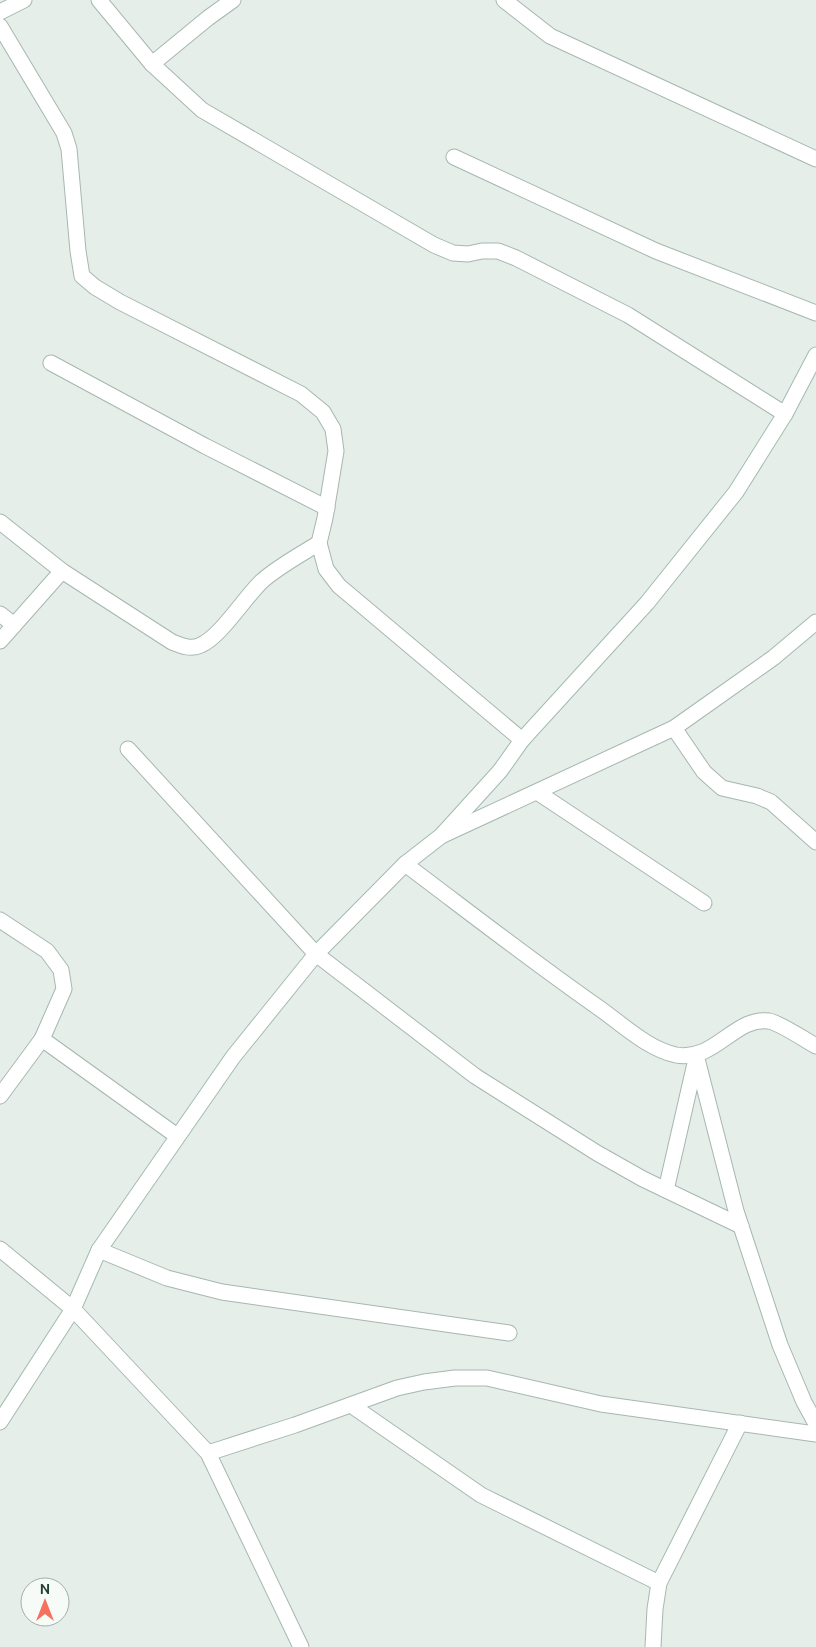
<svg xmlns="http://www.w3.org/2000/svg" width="816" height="1647" font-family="Ubuntu,sans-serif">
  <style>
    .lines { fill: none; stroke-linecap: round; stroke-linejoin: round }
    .street-casing { stroke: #a7b7b0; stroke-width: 17 }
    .secondary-casing { stroke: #a3bbb0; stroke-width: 17 }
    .street { stroke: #fff; stroke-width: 15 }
    .secondary { stroke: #fff; stroke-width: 15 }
  </style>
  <rect width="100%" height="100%" fill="#e5eee9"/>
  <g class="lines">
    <!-- street casing -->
    <g class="street-casing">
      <g id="street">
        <path d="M 99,0 L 152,64 L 202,110 L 434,245 L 453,253 L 468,254 L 482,251 L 498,251 L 516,258 L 628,315 L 785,414"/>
        <path d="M 504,0 L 550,36 L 816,159"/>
        <path d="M 0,12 L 24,0"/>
        <path d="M 0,26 L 64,133 L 69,149 L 78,251 L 82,276 L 95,287 L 120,302 L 301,394 L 323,412 L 333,429 L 336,451 L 325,518 L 319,543 L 326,569 L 339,586 L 522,740"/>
        <path d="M 152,64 L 208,18 L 233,0"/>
        <path d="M 454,157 L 656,251 L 816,313"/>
        <path d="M 51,363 L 205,446 L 327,508"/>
        <path d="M 0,522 L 62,571 L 172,642 C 182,646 191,650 201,645 C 221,636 245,597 262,581 C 279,566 300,555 319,543"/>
        <path d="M 0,614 L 14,625"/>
        <path d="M 0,641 L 62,571"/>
        <path d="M 674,728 L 704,772 L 722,788 L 757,796 L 771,802 L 816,842"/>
        <path d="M 128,749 L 316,954 L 475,1076 L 597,1153 L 643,1179 L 741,1226"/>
        <path d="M 537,792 L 704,903"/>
        <path d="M 441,836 L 674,728 L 773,658 L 816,622"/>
        <path d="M 405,864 C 469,912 533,962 599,1008 C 623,1025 648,1049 676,1055 C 715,1062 735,1016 769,1021 C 780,1023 805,1040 816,1046"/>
        <path d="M 0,920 L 47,951 L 61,970 L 64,989 L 42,1039 L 0,1096"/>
        <path d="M 42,1039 L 177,1136"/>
        <path d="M 696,1055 L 736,1211 L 780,1345 L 804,1402 L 816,1424"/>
        <path d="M 666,1190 L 696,1059"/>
        <path d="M 0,1249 L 73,1309 L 208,1453 L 301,1647"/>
        <path d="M 99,1250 L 167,1278 L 222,1292 L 509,1333"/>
        <path d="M 351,1405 L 481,1495 L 659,1583"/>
        <path d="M 208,1453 L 295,1425 L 397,1388 L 424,1382 L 455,1378 L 487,1378 L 601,1404 L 816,1434"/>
        <path d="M 653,1647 L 655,1609 L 659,1583 L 740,1423"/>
      </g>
    </g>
    <!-- secondary casing -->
    <g class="secondary-casing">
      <path id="secondary" d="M 0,1422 L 73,1309 L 99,1250 L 233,1057 L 316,954 L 405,864 L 441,836 L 500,771 L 522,740 L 647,603 L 736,492 L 785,414 L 816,355"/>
    </g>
    <!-- street -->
    <use href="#street" class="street"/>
    <!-- secondary -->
    <use href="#secondary" class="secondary"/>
  </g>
  <!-- north arrow -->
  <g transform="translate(45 1602)"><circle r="24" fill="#f6fbf8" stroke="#a2b1aa"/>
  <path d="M0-4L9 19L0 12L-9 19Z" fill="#f5705d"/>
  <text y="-8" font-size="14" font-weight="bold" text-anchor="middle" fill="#234136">N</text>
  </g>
</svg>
